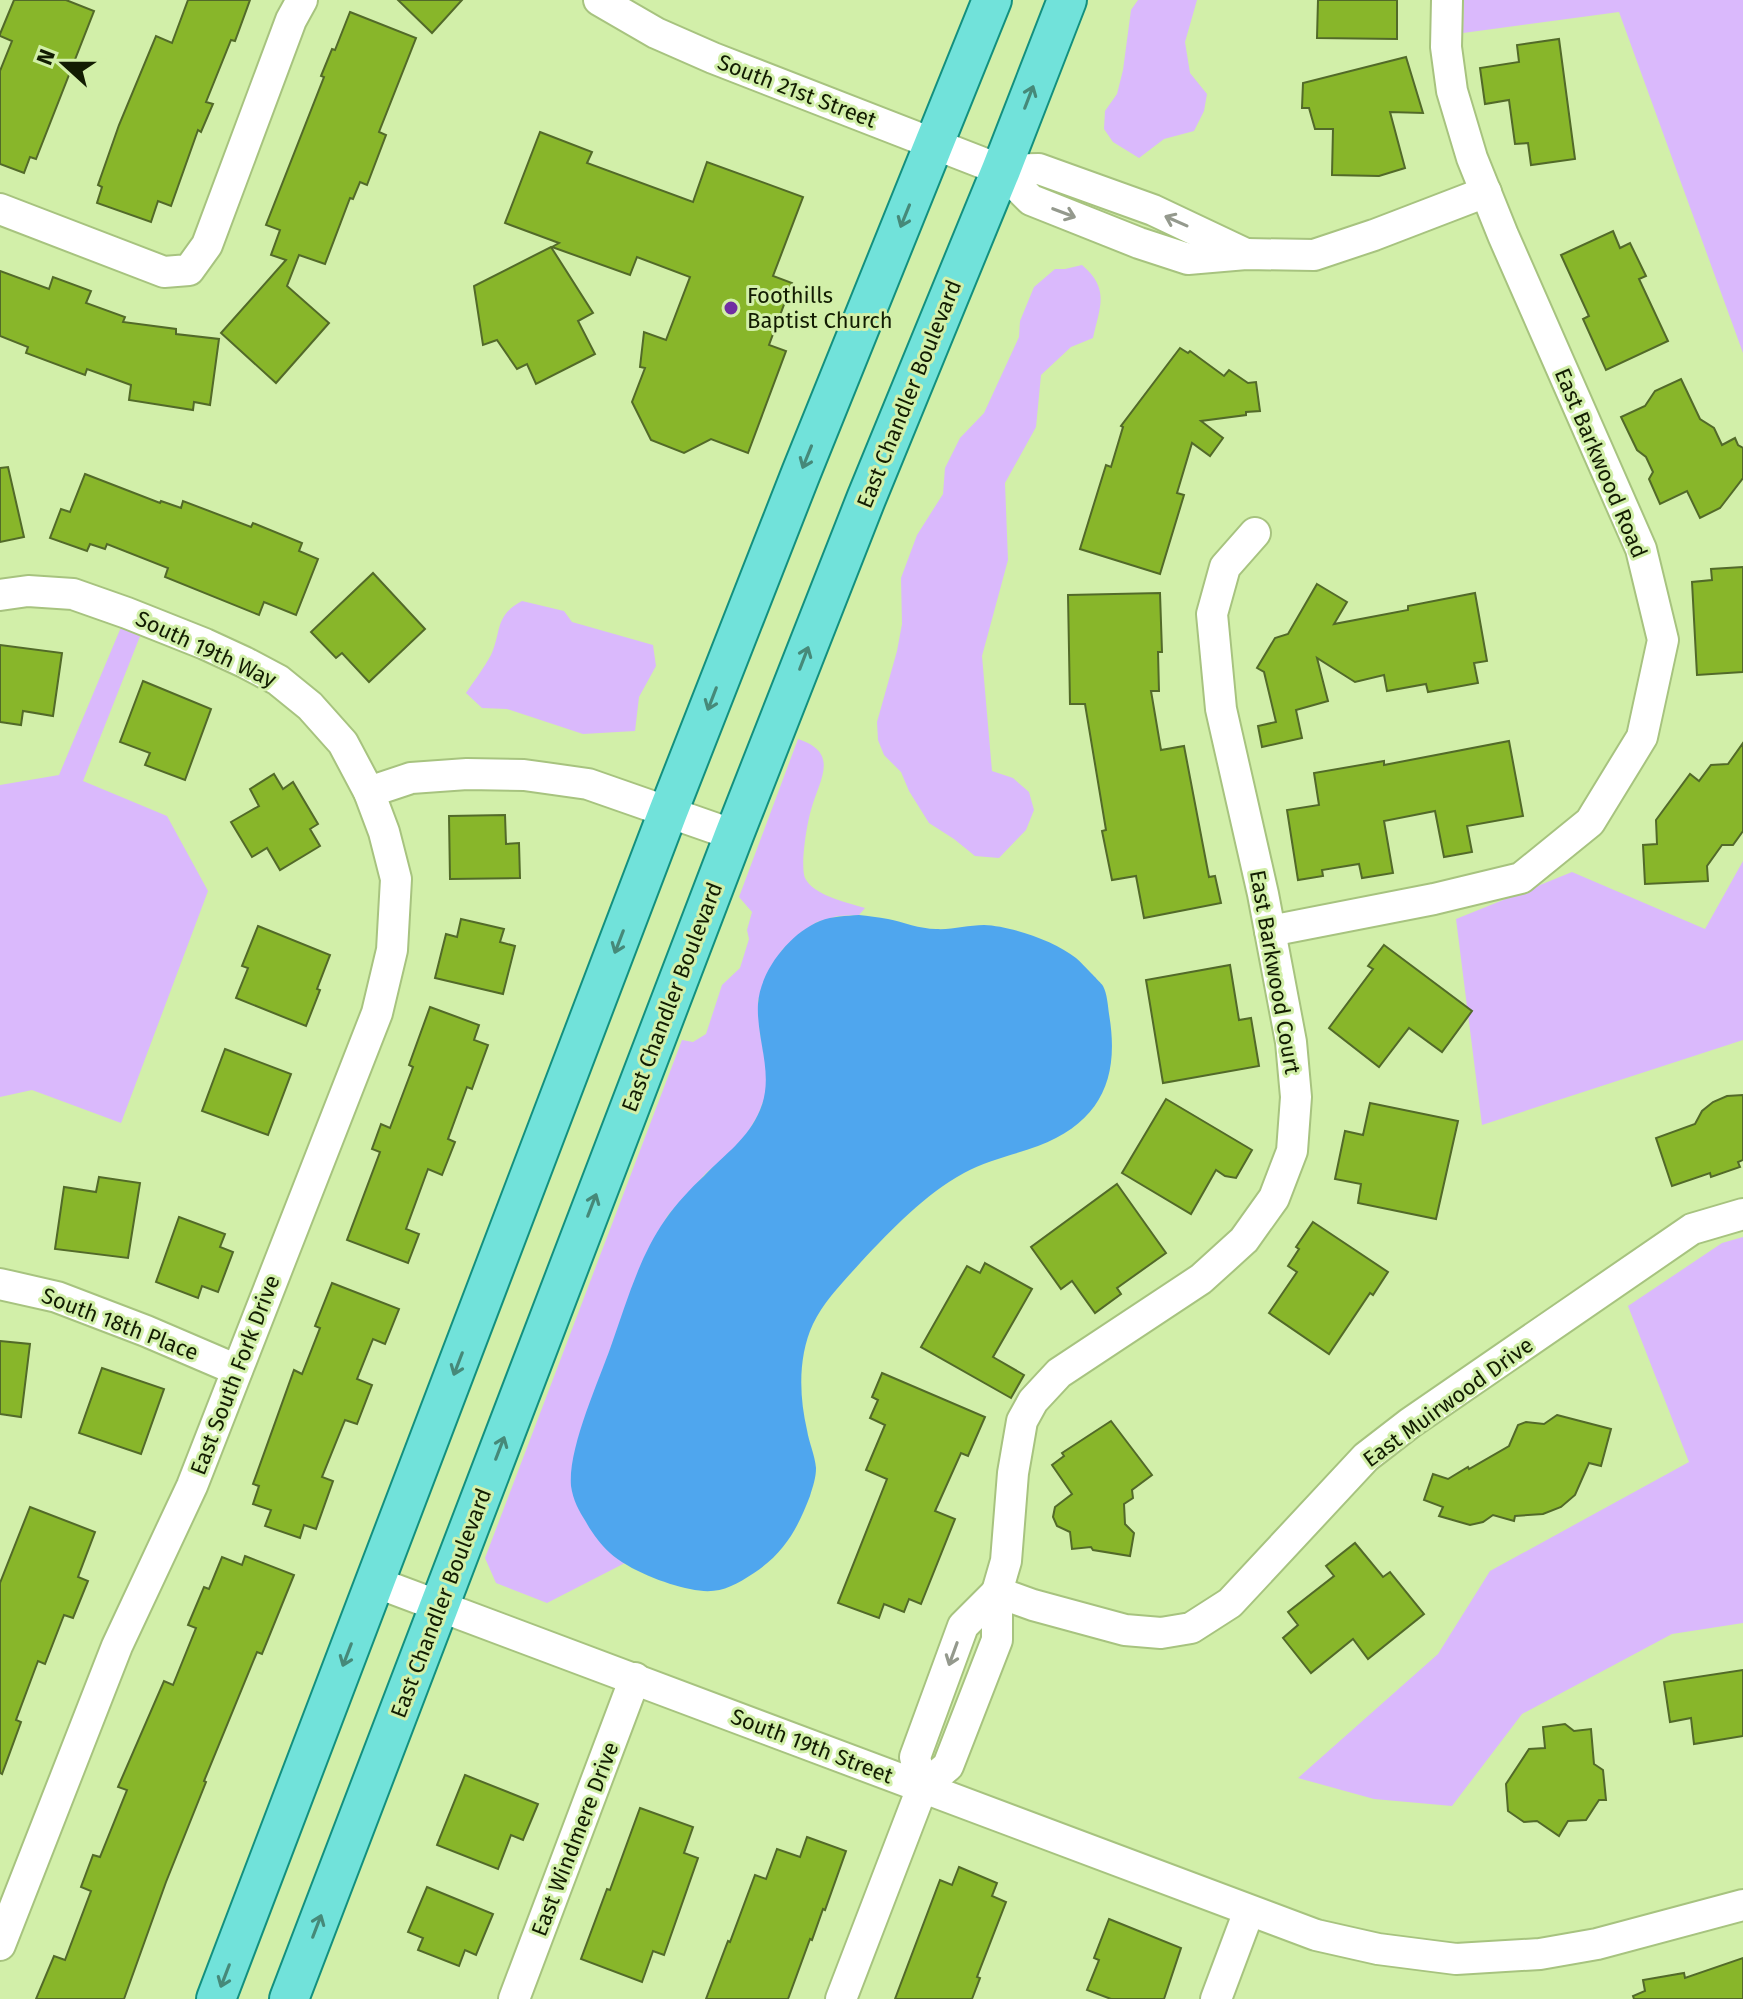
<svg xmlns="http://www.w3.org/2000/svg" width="1743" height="1999" font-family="'Fira Sans',sans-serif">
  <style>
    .green { fill: #dab9fc }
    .water { fill: #4fa6ee }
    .building { fill: #88b62a; stroke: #526a29; stroke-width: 2 }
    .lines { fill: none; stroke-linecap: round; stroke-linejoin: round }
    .minor-casing { stroke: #a7c37f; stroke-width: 34 }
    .major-casing { stroke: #13907f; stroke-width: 42 }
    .minor { stroke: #fff; stroke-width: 30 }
    .major { stroke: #71e2da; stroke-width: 38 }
    .oneway { stroke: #468979 }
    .oneway2 { stroke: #94998d }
    .poi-dot { fill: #702ea2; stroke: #d2efa9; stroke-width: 3 }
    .labels { text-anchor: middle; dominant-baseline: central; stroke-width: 6; stroke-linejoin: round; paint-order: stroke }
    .street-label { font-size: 22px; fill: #121c02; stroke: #d2efa9 }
    .poi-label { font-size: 22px; fill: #121c02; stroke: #d2efa9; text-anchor: start }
  </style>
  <rect width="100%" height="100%" fill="#d2efa9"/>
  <!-- green -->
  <g class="green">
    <path d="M 1138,0 L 1197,0 L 1185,42 L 1190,73 L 1207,94 L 1204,111 L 1194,131 L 1164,139 L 1139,158 L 1113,142 L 1104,129 L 1105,111 L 1117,94 L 1123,70 L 1131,10 Z"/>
    <path d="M 1464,0 L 1743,0 L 1743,353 L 1619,12 L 1463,33 Z"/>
    <path d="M 1082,265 C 1110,289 1100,306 1093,338 L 1071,347 L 1041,375 L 1036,427 L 1005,483 L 1008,560 L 982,656 L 992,771 L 1013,778 L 1029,792 L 1034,810 L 1026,830 L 999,858 L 975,856 L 954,839 L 929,823 L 909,791 L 901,772 L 884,755 L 878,740 L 877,722 L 897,651 L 902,624 L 901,578 L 917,535 L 943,494 L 945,468 L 960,438 L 984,413 L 1019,337 L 1020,321 L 1034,287 L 1055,269 L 1065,269 Z"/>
    <path d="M 522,601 L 564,611 L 572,622 L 653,645 L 656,666 L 639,697 L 635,731 L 583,734 L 507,709 L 482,708 L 466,693 C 474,681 484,668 491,655 C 502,631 494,616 522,601 Z"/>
    <path d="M 127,613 L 146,621 L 83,781 L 167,816 L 208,891 L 121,1123 L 32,1090 L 0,1097 L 0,785 L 59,775 Z"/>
    <path d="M 798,739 C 841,753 819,780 811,810 C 807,823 800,866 805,878 C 813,895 848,903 865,908 L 859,915 L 838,916 L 817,922 L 800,933 L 782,950 L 758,1000 L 760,1033 L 767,1069 L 766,1094 L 758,1115 L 745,1137 L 727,1156 L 707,1172 L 668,1215 L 647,1253 L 621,1319 L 585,1420 L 574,1455 L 614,1556 L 625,1563 L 547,1603 L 496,1583 L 485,1558 L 682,1040 L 693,1042 L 706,1034 L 722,985 L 740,968 L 749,939 L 747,930 L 752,912 L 739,897 Z"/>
    <path d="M 1743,861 L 1743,1040 L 1482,1125 L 1456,919 L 1572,872 L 1705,929 Z"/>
    <path d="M 1743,1237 L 1743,1623 L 1672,1634 L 1522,1714 L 1452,1806 L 1374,1799 L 1298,1778 L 1438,1654 L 1490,1571 L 1689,1462 L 1628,1306 L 1722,1243 Z"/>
  </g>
  <!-- water -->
  <path class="water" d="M 859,915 C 868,916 878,917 888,919 C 903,922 920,929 936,929 C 952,930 968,925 984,925 C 1011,926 1055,941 1076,958 C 1081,962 1085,967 1090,972 C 1090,972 1103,985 1103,986 C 1107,993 1108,1006 1109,1014 C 1120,1078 1101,1122 1038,1146 C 1014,1155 987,1160 964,1173 C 924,1195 892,1229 861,1262 C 844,1281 824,1301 813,1324 C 798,1356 799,1396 807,1430 C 809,1443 815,1455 816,1468 C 816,1478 813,1486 810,1496 C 797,1530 784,1553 754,1573 C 731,1588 717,1595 690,1589 C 665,1584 629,1570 610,1553 C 601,1545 592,1533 586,1522 C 579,1511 573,1500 571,1486 C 568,1448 598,1383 611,1346 C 626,1304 639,1257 665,1220 C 676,1204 690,1189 704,1176 C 725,1154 748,1139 760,1110 C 775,1075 756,1040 758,1004 C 760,971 790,933 820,921 C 833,916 846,916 859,915 Z"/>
  <!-- building -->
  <g class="building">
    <path d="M 14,0 L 66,0 L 94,11 L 36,159 L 30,157 L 24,173 L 0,164 L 0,71 L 12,41 L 0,36 L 0,34 Z"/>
    <path d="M 188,0 L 250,0 L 235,41 L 231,40 L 206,102 L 213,104 L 201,132 L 198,130 L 171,206 L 158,201 L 151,222 L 97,203 L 102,187 L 98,185 L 119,125 L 156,36 L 172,43 Z"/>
    <path d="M 398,0 L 462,0 L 432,33 Z"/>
    <path d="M 1318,0 L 1397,0 L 1397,39 L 1317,38 Z"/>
    <path d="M 350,12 L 416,38 L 379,132 L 386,135 L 367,185 L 360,182 L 353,199 L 350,198 L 325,264 L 299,255 L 287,286 L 329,323 L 276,383 L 221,333 L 286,260 L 271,255 L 280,230 L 266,225 L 324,77 L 321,76 L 332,49 L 335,50 Z"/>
    <path d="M 1559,39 L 1575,159 L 1531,165 L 1528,143 L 1515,144 L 1509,100 L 1485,104 L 1480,68 L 1519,62 L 1517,45 Z"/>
    <path d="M 1406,57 L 1423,113 L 1390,112 L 1405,168 L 1379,176 L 1332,175 L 1333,129 L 1315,129 L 1309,108 L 1302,108 L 1303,83 Z"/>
    <path d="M 540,132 L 592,152 L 587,163 L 693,202 L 707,162 L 803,197 L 773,276 L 792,283 L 769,345 L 786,351 L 748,453 L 711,439 L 684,453 L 651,440 L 632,402 L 645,368 L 640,367 L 644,332 L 666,340 L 690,277 L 637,257 L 630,275 L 552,247 L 559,243 L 505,223 Z"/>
    <path d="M 1613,231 L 1620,248 L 1630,243 L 1646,276 L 1639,279 L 1668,341 L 1606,370 L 1583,319 L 1589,316 L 1561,255 Z"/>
    <path d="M 551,247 L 593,313 L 578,321 L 595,354 L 536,384 L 527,364 L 517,369 L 497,340 L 483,345 L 474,286 Z"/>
    <path d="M 0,271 L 49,289 L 53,277 L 91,291 L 86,303 L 125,317 L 123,322 L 176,329 L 176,334 L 219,339 L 210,405 L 194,402 L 193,410 L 129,400 L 131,385 L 87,369 L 85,375 L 26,353 L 28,347 L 0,336 Z"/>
    <path d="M 1180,348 L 1188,353 L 1190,351 L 1224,376 L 1229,370 L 1248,383 L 1256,382 L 1260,411 L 1246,412 L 1246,415 L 1201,421 L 1223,438 L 1210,456 L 1192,443 L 1177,493 L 1184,495 L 1160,574 L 1080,549 L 1106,465 L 1111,467 L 1123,427 L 1121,426 Z"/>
    <path d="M 1681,379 L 1700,419 L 1714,428 L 1722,445 L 1735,438 L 1738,445 L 1743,448 L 1743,478 L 1720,508 L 1700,518 L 1687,491 L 1660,504 L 1649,479 L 1653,472 L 1646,457 L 1637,450 L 1621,417 L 1645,406 L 1655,391 Z"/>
    <path d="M 8,467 L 24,537 L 0,542 L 0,468 Z"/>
    <path d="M 85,474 L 160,503 L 161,501 L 181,508 L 183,501 L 251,527 L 253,523 L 302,543 L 299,551 L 318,559 L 296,615 L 264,602 L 259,615 L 165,577 L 168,568 L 107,544 L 105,549 L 90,544 L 87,551 L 50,538 L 61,509 L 70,512 Z"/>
    <path d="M 1743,567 L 1743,672 L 1697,675 L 1692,582 L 1712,580 L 1711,569 Z"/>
    <path d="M 373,573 L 425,629 L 369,682 L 342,653 L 336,658 L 311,632 Z"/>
    <path d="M 1317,584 L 1347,602 L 1334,624 L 1408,610 L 1408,606 L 1475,593 L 1487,661 L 1474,663 L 1478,683 L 1428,692 L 1426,684 L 1387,691 L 1384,675 L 1355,682 L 1317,658 L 1328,701 L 1296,710 L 1302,738 L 1262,747 L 1258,726 L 1276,722 L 1264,672 L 1257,668 L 1275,638 L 1288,634 Z"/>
    <path d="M 1160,593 L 1162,652 L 1158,652 L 1159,691 L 1151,691 L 1161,750 L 1184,746 L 1209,877 L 1215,876 L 1221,903 L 1144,918 L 1136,876 L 1112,880 L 1102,831 L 1106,830 L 1085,704 L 1070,704 L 1068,595 Z"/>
    <path d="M 0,645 L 62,653 L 53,716 L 23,711 L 21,725 L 0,722 Z"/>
    <path d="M 143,681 L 211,709 L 185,780 L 145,765 L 150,753 L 120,742 Z"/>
    <path d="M 1509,741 L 1523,816 L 1467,826 L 1472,852 L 1444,857 L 1435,811 L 1384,821 L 1393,873 L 1362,878 L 1359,864 L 1322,870 L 1323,876 L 1298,880 L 1287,810 L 1319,805 L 1314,773 L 1384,761 L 1384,765 Z"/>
    <path d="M 1743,743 L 1743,831 L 1733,845 L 1722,845 L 1707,866 L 1708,881 L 1645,884 L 1643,845 L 1657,844 L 1656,820 L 1690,774 L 1699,781 L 1711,765 L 1728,764 Z"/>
    <path d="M 274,774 L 283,789 L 293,782 L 318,824 L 310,829 L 320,846 L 280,870 L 267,848 L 252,857 L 231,822 L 259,806 L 250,789 Z"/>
    <path d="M 505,815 L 506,844 L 519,843 L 520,878 L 450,879 L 449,816 Z"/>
    <path d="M 461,919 L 504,929 L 500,942 L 515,946 L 503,994 L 435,978 L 446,934 L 457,937 Z"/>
    <path d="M 258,926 L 330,955 L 317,989 L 320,990 L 306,1026 L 236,998 L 248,968 L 242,966 Z"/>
    <path d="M 1384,945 L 1472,1011 L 1442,1052 L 1409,1028 L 1379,1067 L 1329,1028 L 1373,969 L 1368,966 Z"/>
    <path d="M 1230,965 L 1239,1020 L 1251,1018 L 1259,1066 L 1163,1083 L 1146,980 Z"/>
    <path d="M 430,1007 L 479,1025 L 474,1040 L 488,1045 L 472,1089 L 467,1087 L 448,1139 L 455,1142 L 442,1175 L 428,1169 L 406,1229 L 419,1234 L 408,1263 L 347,1240 L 380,1152 L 372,1149 L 381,1124 L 390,1128 L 413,1067 L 409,1065 Z"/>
    <path d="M 225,1049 L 291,1074 L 268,1135 L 202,1111 Z"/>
    <path d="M 1743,1095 L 1743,1160 L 1738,1162 L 1740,1167 L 1711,1177 L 1710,1173 L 1672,1186 L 1656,1138 L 1695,1124 L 1702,1111 L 1713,1102 L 1727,1096 Z"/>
    <path d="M 1166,1099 L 1252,1150 L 1236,1178 L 1225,1176 L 1216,1170 L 1191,1214 L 1122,1173 Z"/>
    <path d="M 1370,1103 L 1458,1121 L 1436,1219 L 1358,1203 L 1361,1184 L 1335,1179 L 1345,1131 L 1363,1135 Z"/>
    <path d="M 99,1177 L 140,1183 L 128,1258 L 55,1249 L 64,1187 L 96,1192 Z"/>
    <path d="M 1117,1184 L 1166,1253 L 1117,1288 L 1121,1294 L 1095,1313 L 1072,1281 L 1061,1289 L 1031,1247 Z"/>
    <path d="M 179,1217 L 225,1234 L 220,1247 L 233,1252 L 218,1292 L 202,1286 L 198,1298 L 156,1282 Z"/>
    <path d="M 1313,1222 L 1388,1272 L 1373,1295 L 1370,1293 L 1329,1354 L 1269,1313 L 1297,1272 L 1288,1266 L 1299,1249 L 1296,1247 Z"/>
    <path d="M 985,1263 L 1032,1289 L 993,1357 L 1024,1375 L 1011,1398 L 921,1347 L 967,1266 L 980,1273 Z"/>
    <path d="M 332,1283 L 399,1309 L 385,1344 L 373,1339 L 357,1379 L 372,1385 L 357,1424 L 345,1420 L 322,1477 L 333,1481 L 316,1529 L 304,1525 L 300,1538 L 265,1526 L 271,1510 L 253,1504 L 259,1486 L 253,1484 L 294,1370 L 302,1374 L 320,1328 L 315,1326 Z"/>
    <path d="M 0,1341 L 30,1344 L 21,1417 L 0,1414 Z"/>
    <path d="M 102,1368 L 164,1389 L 141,1454 L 79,1433 Z"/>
    <path d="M 882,1373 L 985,1417 L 968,1456 L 961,1453 L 935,1511 L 955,1519 L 921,1604 L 909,1599 L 904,1612 L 884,1604 L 879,1618 L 838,1603 L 887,1479 L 866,1470 L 885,1425 L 870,1418 L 878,1400 L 872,1397 Z"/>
    <path d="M 1557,1415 L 1611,1429 L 1601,1466 L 1589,1463 L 1575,1495 L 1561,1507 L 1543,1514 L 1515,1516 L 1514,1521 L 1493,1515 L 1483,1522 L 1470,1525 L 1439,1516 L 1443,1507 L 1424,1500 L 1433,1474 L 1448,1479 L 1468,1467 L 1469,1469 L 1509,1446 L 1518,1425 L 1526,1422 L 1544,1424 Z"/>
    <path d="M 1111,1421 L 1152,1475 L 1132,1490 L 1133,1498 L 1124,1504 L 1125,1524 L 1134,1533 L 1130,1556 L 1093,1550 L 1091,1547 L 1072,1549 L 1070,1532 L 1057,1526 L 1053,1517 L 1055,1507 L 1072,1494 L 1052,1465 L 1064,1456 L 1062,1453 Z"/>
    <path d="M 30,1507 L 95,1532 L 78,1577 L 88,1581 L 73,1618 L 64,1615 L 45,1664 L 38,1661 L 16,1720 L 21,1722 L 2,1774 L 0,1773 L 0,1583 Z"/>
    <path d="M 1355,1543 L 1383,1577 L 1390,1572 L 1424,1614 L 1368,1659 L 1353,1639 L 1311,1673 L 1283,1638 L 1298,1625 L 1288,1612 L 1334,1576 L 1326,1566 Z"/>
    <path d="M 245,1556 L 294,1575 L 262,1654 L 257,1652 L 204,1781 L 206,1782 L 166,1882 L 124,1999 L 36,1999 L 54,1956 L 65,1960 L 91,1891 L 81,1887 L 93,1855 L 100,1857 L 127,1790 L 118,1787 L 164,1681 L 173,1685 L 196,1628 L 188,1625 L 204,1587 L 209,1589 L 222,1557 L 242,1565 Z"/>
    <path d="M 1743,1670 L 1743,1736 L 1694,1744 L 1691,1718 L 1670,1722 L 1664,1682 Z"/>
    <path d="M 1565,1724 L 1574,1731 L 1591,1729 L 1594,1764 L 1603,1770 L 1606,1800 L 1599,1800 L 1586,1820 L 1568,1821 L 1559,1836 L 1537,1821 L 1524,1822 L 1508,1811 L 1506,1784 L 1529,1749 L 1545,1748 L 1543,1727 Z"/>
    <path d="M 465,1775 L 538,1804 L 523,1840 L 511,1835 L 498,1869 L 437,1845 Z"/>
    <path d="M 640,1808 L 693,1827 L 684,1853 L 698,1858 L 664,1955 L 653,1951 L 642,1982 L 581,1959 L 607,1889 L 610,1890 Z"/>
    <path d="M 807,1837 L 846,1851 L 825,1910 L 823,1909 L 812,1940 L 810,1939 L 788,1999 L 706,1999 L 728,1941 L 730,1942 L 755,1875 L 766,1879 L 777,1849 L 800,1857 Z"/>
    <path d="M 959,1867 L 997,1883 L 992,1896 L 1006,1902 L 977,1977 L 980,1978 L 972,1999 L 895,1999 L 940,1880 L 952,1885 Z"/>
    <path d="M 427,1887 L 493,1914 L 476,1955 L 465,1950 L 459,1966 L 418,1950 L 423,1938 L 408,1932 Z"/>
    <path d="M 1109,1919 L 1181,1948 L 1164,1999 L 1111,1999 L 1087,1990 L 1099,1960 L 1094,1958 Z"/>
    <path d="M 1743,1958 L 1743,1999 L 1634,1999 L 1633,1996 L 1645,1991 L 1643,1980 L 1684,1973 L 1685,1978 Z"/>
  </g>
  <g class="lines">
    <!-- minor casing -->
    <g class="minor-casing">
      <g id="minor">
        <path d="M 599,0 L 656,33 L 713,58 L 1001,170 L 1039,169 L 1153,210 L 1246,254"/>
        <path d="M 1001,170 L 1031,200 L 1139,243 L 1188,259 L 1246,254 L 1314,255 L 1374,235 L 1486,192"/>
        <path d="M 0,209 L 164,272 L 189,270 L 207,245 L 291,20 L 302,0"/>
        <path d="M 0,595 L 28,591 L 73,594 L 127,613 L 205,644 L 244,662 L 278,680 L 310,706 L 343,743 L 369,792 L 384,832 L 396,879 L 392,950 L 377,1013 L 192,1486 L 117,1646 L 0,1945"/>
        <path d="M 369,792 L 411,778 L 467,774 L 524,775 L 588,784 L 734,835"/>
        <path d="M 1270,931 L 1434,899 L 1521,878 L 1590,822 L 1642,737 L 1663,640 L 1641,549 L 1503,235 L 1472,158 L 1452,91 L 1446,47 L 1447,0"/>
        <path d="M 0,1284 L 57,1297 L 146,1331 L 237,1370"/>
        <path d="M 375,1582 L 1316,1935 L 1378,1949 L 1456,1959 L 1540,1954 L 1597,1944 L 1743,1905"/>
        <path d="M 997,1592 L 1033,1605 L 1125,1630 L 1161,1633 L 1191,1628 L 1230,1603 L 1366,1457 L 1410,1423 L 1692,1229 L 1743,1214"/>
        <path d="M 922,1788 L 915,1757 L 963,1626 L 997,1592"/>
        <path d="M 514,1999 L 635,1678"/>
        <path d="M 841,1999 L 922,1788 L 948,1766 L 997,1640 L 997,1592 L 1006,1561 L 1013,1473 L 1022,1421 L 1033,1401 L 1059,1373 L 1201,1279 L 1244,1240 L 1274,1198 L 1292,1151 L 1296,1097 L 1291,1042 L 1263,894 L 1221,709 L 1212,614 L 1225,567 L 1255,533"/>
        <path d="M 1216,1999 L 1249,1911"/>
      </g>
    </g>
    <!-- major casing -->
    <g class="major-casing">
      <g id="major">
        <path d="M 216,1999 L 668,812 L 801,473 L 992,0"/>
        <path d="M 289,1999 L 734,835 L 866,499 L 1001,170 L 1067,0"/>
      </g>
    </g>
    <!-- minor -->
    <use href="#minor" class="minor"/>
    <!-- major -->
    <use href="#major" class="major"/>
  </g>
  <!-- one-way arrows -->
  <defs><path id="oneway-shaft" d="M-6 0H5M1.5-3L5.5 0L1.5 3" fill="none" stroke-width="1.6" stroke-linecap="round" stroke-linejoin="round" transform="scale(2)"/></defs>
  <g class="oneway">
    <use href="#oneway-shaft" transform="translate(1029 97) rotate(-69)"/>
    <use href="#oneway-shaft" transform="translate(905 216) rotate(112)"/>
    <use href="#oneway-shaft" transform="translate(807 457) rotate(112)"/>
    <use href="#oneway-shaft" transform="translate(804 658) rotate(-69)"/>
    <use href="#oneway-shaft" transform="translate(712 699) rotate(111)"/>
    <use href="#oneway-shaft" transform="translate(619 942) rotate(111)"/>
    <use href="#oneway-shaft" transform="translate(592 1205) rotate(-69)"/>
    <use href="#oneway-shaft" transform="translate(458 1364) rotate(111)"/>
    <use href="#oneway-shaft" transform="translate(500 1448) rotate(-69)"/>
    <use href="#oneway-shaft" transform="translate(347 1655) rotate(111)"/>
    <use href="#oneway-shaft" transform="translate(317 1926) rotate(-69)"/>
    <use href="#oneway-shaft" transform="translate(225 1976) rotate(111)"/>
  </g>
  <g class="oneway2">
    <use href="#oneway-shaft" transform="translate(1064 213) rotate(21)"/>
    <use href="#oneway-shaft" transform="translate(1176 221) rotate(-156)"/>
    <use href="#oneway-shaft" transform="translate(953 1654) rotate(110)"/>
  </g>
  <!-- markers -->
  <circle class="poi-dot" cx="731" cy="308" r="8"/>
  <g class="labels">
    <!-- street labels -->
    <g class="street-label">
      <text transform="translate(797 91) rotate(21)">South 21st Street</text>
      <text transform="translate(909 394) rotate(-68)">East Chandler Boulevard</text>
      <text transform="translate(1601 463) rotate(67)">East Barkwood Road</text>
      <text transform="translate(206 649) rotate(25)">South 19th Way</text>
      <text transform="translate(1275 972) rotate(80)">East Barkwood Court</text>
      <text transform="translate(672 997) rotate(-69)">East Chandler Boulevard</text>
      <text transform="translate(120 1324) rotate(21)">South 18th Place</text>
      <text transform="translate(235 1375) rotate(-69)">East South Fork Drive</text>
      <text transform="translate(1448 1402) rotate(-36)">East Muirwood Drive</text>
      <text transform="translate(441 1603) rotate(-69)">East Chandler Boulevard</text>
      <text transform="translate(812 1746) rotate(21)">South 19th Street</text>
      <text transform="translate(575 1839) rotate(-69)">East Windmere Drive</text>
    </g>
    <!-- poi labels -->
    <g class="poi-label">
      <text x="747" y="295">Foothills<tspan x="747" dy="25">Baptist Church</tspan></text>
    </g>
  </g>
  <!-- north arrow -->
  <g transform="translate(64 64) rotate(291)" stroke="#d2efa9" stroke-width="6" paint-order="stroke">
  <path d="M0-6L14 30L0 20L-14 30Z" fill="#121c02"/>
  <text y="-12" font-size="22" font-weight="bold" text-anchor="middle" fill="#121c02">N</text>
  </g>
</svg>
